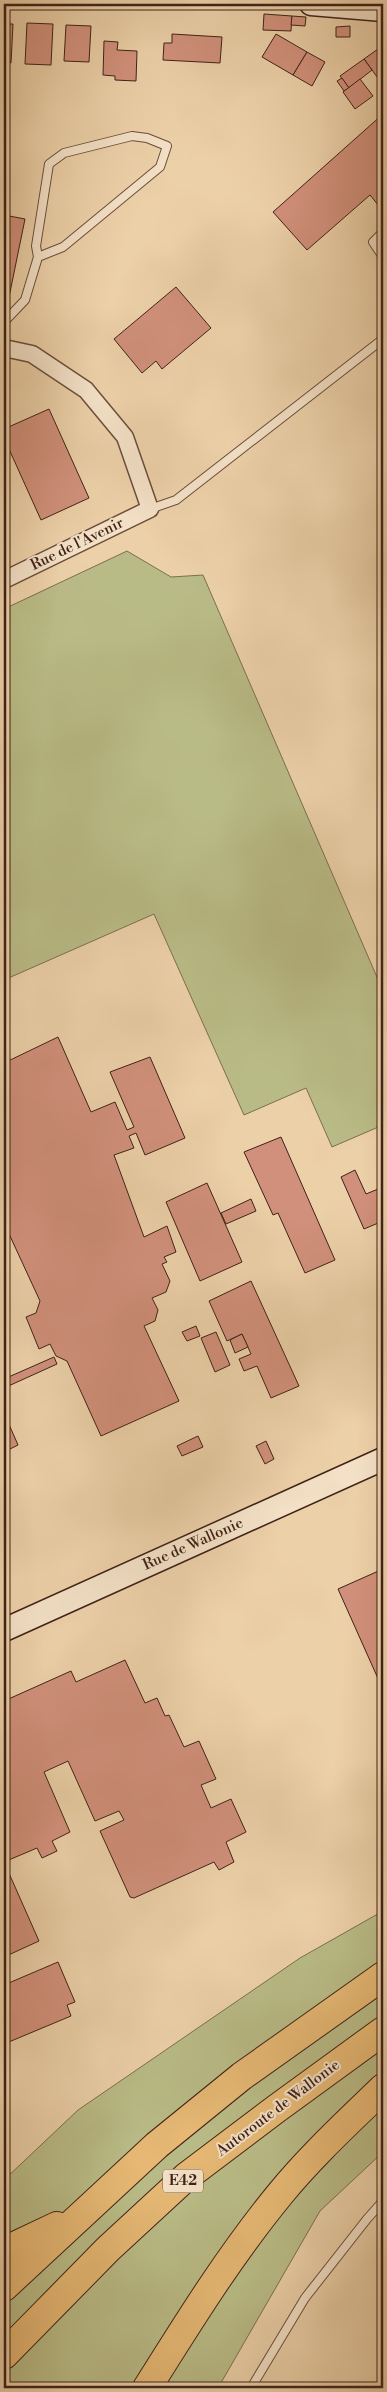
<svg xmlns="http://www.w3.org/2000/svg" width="387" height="2392" font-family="'Libre Bodoni',serif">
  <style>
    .green { fill: #b9bb86; stroke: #7c6e4f }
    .building { fill: #d1907b; stroke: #3f2218 }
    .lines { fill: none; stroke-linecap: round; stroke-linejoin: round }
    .lane-casing { stroke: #6a4e3c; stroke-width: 10 }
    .street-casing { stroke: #6a4e3c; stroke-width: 19 }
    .secondary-casing { stroke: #3f2218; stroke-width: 25 }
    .highway-casing { stroke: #3f2218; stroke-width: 30 }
    .lane { stroke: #f3e0c6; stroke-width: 8 }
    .street { stroke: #f3e0c6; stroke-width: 16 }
    .secondary { stroke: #f3e0c6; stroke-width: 22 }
    .highway { stroke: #e6b874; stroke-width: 28 }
    .labels { text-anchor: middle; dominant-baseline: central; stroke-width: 4; stroke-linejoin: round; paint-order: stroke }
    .shield { fill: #f3e0c6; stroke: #755b4c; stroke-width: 1 }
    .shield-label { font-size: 14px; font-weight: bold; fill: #3f2218 }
    .street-label { font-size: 15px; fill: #3f2218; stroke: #f3e0c6 }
  </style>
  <rect width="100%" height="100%" fill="#ecd0a8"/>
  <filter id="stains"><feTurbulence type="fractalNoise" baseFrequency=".004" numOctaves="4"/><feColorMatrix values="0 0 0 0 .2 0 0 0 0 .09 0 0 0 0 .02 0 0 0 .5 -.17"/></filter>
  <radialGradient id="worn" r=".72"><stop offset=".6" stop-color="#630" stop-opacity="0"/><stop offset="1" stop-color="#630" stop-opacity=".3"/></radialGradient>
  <!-- green -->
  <g class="green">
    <path d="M 127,551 L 171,577 L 203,575 L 383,991 L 383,1125 L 332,1147 L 306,1088 L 244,1115 L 154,914 L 4,980 L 4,609 Z"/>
    <path d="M 383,1911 L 383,2152 L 320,2211 L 218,2388 L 4,2388 L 4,2180 L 78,2110 L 300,1958 Z"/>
  </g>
  <!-- building -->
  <g class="building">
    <path d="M 264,14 L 292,16 L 291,31 L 263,30 Z"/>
    <path d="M 292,16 L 306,17 L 305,26 L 291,25 Z"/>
    <path d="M 27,23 L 53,24 L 51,65 L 25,64 Z"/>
    <path d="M 4,24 L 13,24 L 11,63 L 4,62 Z"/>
    <path d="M 66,25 L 91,26 L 89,62 L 64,61 Z"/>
    <path d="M 350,26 L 350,37 L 336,37 L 336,27 Z"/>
    <path d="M 172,34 L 222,37 L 220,63 L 163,60 L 164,43 L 172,43 Z"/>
    <path d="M 276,34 L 307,52 L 293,75 L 262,57 Z"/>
    <path d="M 104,41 L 118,42 L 117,50 L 137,51 L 136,81 L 115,80 L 115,76 L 103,75 Z"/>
    <path d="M 378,49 L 383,57 L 383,85 L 364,59 Z"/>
    <path d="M 307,52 L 325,62 L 312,86 L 293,75 Z"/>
    <path d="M 364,59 L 372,70 L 349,88 L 340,76 Z"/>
    <path d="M 342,78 L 349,88 L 344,91 L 337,81 Z"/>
    <path d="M 360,79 L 373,96 L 355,109 L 343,92 Z"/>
    <path d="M 383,114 L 383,211 L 370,195 L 307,250 L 273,212 Z"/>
    <path d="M 4,215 L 25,219 L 8,302 L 4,301 Z"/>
    <path d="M 176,287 L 211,328 L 162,369 L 156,361 L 142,373 L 114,339 Z"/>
    <path d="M 49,409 L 89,498 L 41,520 L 4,438 L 4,429 Z"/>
    <path d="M 58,1037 L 91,1112 L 115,1102 L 127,1130 L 134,1127 L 110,1072 L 150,1057 L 185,1138 L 145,1155 L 136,1133 L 129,1136 L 134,1148 L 114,1155 L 144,1237 L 167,1226 L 176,1252 L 164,1257 L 167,1262 L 162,1264 L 170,1281 L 166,1292 L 152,1298 L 158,1310 L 155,1321 L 144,1326 L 179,1401 L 101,1436 L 67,1361 L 56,1356 L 50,1344 L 39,1349 L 26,1317 L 36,1313 L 40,1301 L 4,1223 L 4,1063 Z"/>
    <path d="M 281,1137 L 335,1260 L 305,1273 L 278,1213 L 273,1215 L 244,1152 Z"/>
    <path d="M 355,1170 L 366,1194 L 383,1187 L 383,1221 L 364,1229 L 341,1177 Z"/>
    <path d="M 207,1183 L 242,1262 L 200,1281 L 166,1202 Z"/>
    <path d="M 251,1199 L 256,1211 L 226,1224 L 221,1213 Z"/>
    <path d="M 251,1281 L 299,1386 L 271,1398 L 257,1366 L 244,1371 L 239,1359 L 251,1354 L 242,1334 L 227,1341 L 209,1301 Z"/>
    <path d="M 196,1326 L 200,1336 L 187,1341 L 182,1332 Z"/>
    <path d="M 216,1332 L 230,1365 L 215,1372 L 201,1338 Z"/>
    <path d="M 242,1334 L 248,1347 L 235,1353 L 230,1340 Z"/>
    <path d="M 54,1357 L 57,1364 L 4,1388 L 4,1379 Z"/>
    <path d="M 4,1413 L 18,1445 L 4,1452 Z"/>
    <path d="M 198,1436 L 203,1447 L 182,1456 L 177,1446 Z"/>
    <path d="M 266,1441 L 274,1459 L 265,1464 L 256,1446 Z"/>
    <path d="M 383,1569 L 383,1682 L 380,1683 L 338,1589 Z"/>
    <path d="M 125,1660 L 145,1703 L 157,1698 L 165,1716 L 169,1715 L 184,1747 L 199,1741 L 216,1779 L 201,1785 L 211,1808 L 231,1799 L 246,1832 L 226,1842 L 234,1862 L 219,1870 L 214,1862 L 134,1898 L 130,1897 L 100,1831 L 124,1820 L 119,1811 L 95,1821 L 68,1761 L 44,1772 L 70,1832 L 52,1841 L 57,1851 L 42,1858 L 37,1848 L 4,1862 L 39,1941 L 4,1957 L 4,1701 L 71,1671 L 76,1682 Z"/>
    <path d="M 58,1962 L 75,2002 L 67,2005 L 71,2016 L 4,2044 L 4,1985 Z"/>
  </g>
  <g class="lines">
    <!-- lane casing -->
    <g class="lane-casing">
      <g id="lane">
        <path d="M 383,232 L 373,242 L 383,257"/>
        <path d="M 4,322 L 25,300 L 38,257 L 36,246 L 49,164 L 64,153 L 132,136 L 147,138 L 167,146 L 160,167 L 63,247 L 38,257"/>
        <path d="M 150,509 L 176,500 L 383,339"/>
        <path d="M 251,2388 L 305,2298 L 367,2219 L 383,2201"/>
      </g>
    </g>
    <!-- street casing -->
    <g class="street-casing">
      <path id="street" d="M 4,348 L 32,354 L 86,390 L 125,437 L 150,509 L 4,580"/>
    </g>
    <!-- secondary casing -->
    <g class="secondary-casing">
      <g id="secondary">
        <path d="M 311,4 L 383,10"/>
        <path d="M 4,1630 L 383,1459"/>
      </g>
    </g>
    <!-- highway casing -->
    <g class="highway-casing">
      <g id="highway">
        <path d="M 4,2251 L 57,2226"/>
        <path d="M 4,2287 L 157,2145 L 242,2076 L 383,1976"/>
        <path d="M 4,2355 L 108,2249 L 186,2177 L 276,2109 L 383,2031"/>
        <path d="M 147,2388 C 189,2321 230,2255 280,2194 C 311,2156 348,2122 383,2088"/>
      </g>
    </g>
    <!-- lane -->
    <use href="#lane" class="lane"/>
    <!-- street -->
    <use href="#street" class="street"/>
    <!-- secondary -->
    <use href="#secondary" class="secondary"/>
    <!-- highway -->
    <use href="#highway" class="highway"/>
  </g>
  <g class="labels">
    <!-- shield labels -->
    <rect class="shield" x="163" y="2169.5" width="40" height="23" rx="4"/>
    <g class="shield-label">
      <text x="183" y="2181">E42</text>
    </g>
    <!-- street labels -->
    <g class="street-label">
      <text transform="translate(77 544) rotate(-26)">Rue de l'Avenir</text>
      <text transform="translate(193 1544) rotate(-24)">Rue de Wallonie</text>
      <text transform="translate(278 2108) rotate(-37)">Autoroute de Wallonie</text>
    </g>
  </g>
  <!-- margin -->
  <rect width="387" height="2392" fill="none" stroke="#ecd0a8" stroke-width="20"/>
  <rect x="5" y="5" width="377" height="2382" fill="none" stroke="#3f2218" stroke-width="2.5"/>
  <rect x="10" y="10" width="367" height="2372" fill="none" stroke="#3f2218"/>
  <rect width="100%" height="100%" filter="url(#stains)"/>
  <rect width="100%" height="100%" fill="url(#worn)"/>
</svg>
